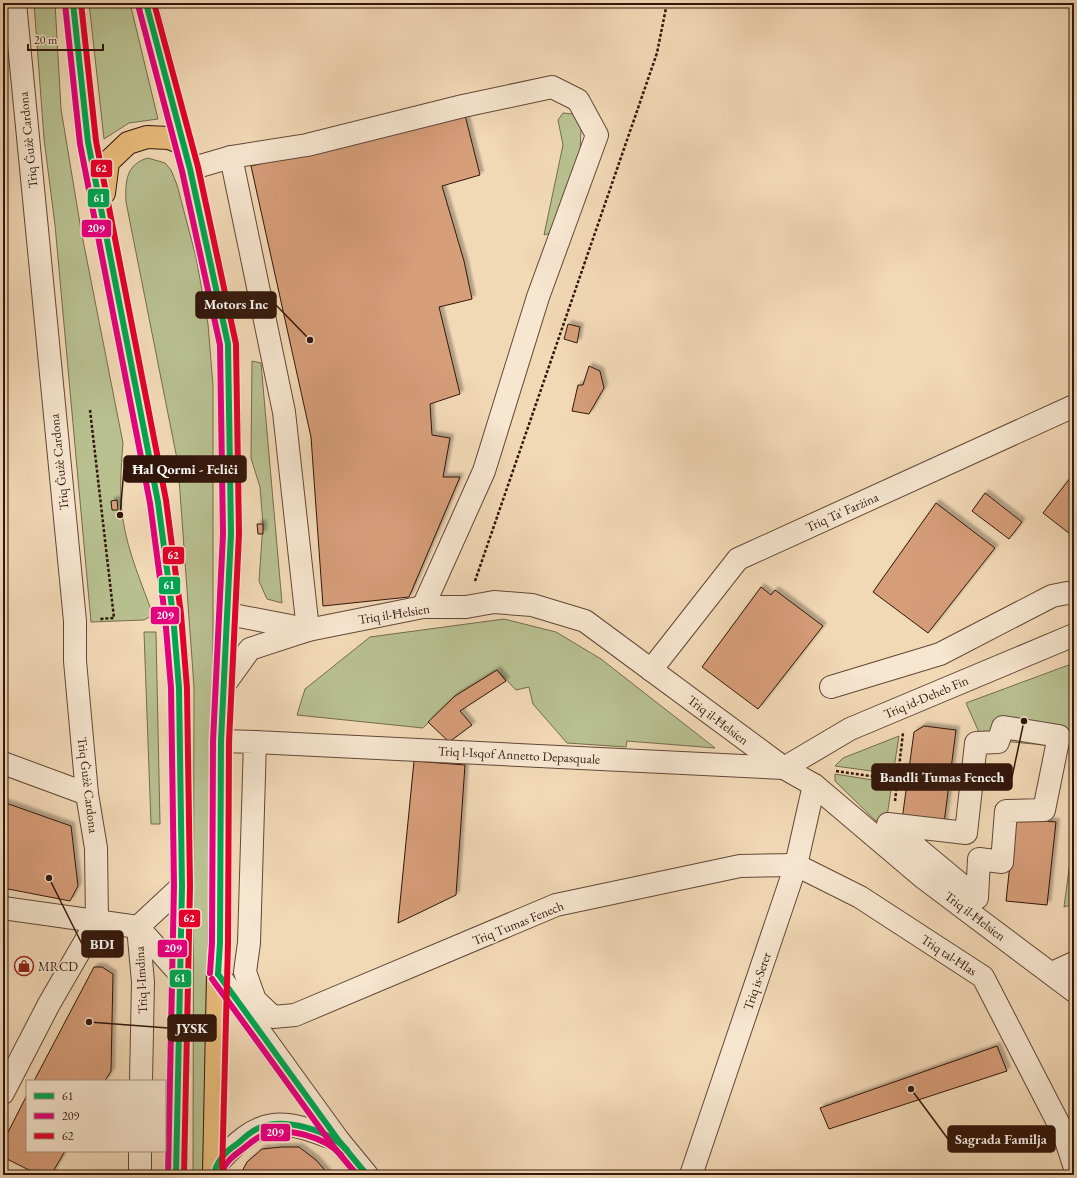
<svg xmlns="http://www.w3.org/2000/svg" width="1077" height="1178" font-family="'EB Garamond',serif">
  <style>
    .green { fill: #b8c090; stroke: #756b4e }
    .building { fill: #d69d79; stroke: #32160b; filter: url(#shadow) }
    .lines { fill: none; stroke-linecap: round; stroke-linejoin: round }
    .minor-casing { stroke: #624736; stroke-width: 24 }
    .highway-casing { stroke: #32160b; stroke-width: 24 }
    .path { stroke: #32160b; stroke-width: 2.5; stroke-dasharray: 3 2; stroke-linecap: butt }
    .minor { stroke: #f7e6d0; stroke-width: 22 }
    .highway { stroke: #e9bc7b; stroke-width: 22 }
    .bus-1-casing { stroke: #f7e6d0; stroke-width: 9 }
    .bus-2-casing { stroke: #f7e6d0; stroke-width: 9 }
    .bus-3-casing { stroke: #f7e6d0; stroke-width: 9 }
    .bus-1 { stroke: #00a651; stroke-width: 6 }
    .bus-2 { stroke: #e5007d; stroke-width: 6 }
    .bus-3 { stroke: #e4002b; stroke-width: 6 }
    .labels { text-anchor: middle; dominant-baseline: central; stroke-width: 3.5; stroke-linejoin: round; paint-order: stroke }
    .street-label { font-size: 13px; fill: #32160b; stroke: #f7e6d0 }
    .poi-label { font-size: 13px; fill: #32160b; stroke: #f7e6d0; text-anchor: start }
    .leader { fill: none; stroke: #32160b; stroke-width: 1.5 }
    .callout-dot { fill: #32160b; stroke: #f7e6d0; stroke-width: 1.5 }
    .callout { fill: #32160b; stroke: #32160b; stroke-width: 1.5 }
    .callout-label { font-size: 14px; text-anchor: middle; font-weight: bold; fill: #fff }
    .line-badge { stroke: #f7e6d0; stroke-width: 1.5 }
    .badge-label { font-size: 11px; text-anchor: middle; font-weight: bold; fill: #fff }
  </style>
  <defs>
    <filter id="shadow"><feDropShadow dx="3.5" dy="-3.5" stdDeviation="1" flood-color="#0004"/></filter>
  </defs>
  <rect width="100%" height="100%" fill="#f2d9b6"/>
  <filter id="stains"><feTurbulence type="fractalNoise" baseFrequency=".005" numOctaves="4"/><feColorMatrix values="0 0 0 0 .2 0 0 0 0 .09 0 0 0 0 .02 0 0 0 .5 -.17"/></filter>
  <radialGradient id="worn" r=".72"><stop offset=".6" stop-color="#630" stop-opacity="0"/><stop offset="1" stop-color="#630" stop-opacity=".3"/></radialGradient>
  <!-- green -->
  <g class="green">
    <path d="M 34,3 L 55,3 L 61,109 L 81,230 L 123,443 C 121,469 119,495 123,520 C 128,553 142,584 153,615 L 144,620 L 91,622 L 55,225 L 44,139 Z"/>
    <path d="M 89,3 L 130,3 L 158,119 L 129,123 L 104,139 Z"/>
    <path d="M 563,113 L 573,114 L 581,128 L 580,152 L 554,232 L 544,235 L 563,145 L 558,120 Z"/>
    <path d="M 148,158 L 165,163 L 171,170 L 177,185 L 196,257 L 208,324 L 213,386 L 213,690 L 203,1175 L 193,1175 L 194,687 L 178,464 L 126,202 C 125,182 126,164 148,158 Z"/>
    <path d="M 252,361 L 261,363 L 282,603 L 267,599 L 259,581 L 263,524 L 260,487 L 251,458 Z"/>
    <path d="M 504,619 L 556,632 L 601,659 L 715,748 L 627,741 L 626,747 L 567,743 L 533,704 L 529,687 L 516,690 L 497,670 L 452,699 L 423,728 L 297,715 L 305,689 L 370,637 Z"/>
    <path d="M 144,632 L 156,632 L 160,824 L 151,824 Z"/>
    <path d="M 1074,663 L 1074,748 L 982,739 L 966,703 Z"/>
    <path d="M 899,736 L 893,774 L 835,766 L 843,758 Z"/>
    <path d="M 835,774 L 892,783 L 885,830 L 835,781 Z"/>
    <path d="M 1074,832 L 1074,904 L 1064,907 Z"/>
  </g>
  <!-- building -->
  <g class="building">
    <path d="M 465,115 L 480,175 L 442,186 L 464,261 L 472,299 L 439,307 L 460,394 L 430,404 L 432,435 L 450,438 L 443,477 L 460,477 L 409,597 L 323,606 L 311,437 L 251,166 Z"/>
    <path d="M 568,324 L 580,327 L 577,343 L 564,339 Z"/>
    <path d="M 589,366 L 600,371 L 604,388 L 589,414 L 572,411 L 578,385 L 583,385 Z"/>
    <path d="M 1074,473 L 1074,537 L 1043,513 Z"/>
    <path d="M 985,493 L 1022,522 L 1009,539 L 972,511 Z"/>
    <path d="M 117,500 L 118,510 L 112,510 L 111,501 Z"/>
    <path d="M 936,503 L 995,548 L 928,633 L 873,592 Z"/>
    <path d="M 257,524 L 263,524 L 263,534 L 258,534 Z"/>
    <path d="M 761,587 L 771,595 L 775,590 L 823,626 L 758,709 L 702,667 Z"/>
    <path d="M 497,670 L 506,681 L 460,711 L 472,725 L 449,742 L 428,722 L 455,696 Z"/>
    <path d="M 924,726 L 956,730 L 944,823 L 902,820 L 914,732 Z"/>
    <path d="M 414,761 L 465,765 L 456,895 L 398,923 Z"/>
    <path d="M 3,802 L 71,826 L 78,886 L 70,901 L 3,888 Z"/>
    <path d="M 1015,818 L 1056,822 L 1047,905 L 1006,901 Z"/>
    <path d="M 94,967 L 102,967 L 113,974 L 111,1071 L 105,1081 L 34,1081 Z"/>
    <path d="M 997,1046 L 1007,1071 L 829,1129 L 820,1108 Z"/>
    <path d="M 27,1095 L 27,1151 L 65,1151 L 51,1175 L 39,1175 L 3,1157 L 3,1142 Z"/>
    <path d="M 282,1147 L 299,1147 L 316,1160 L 329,1175 L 240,1175 L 247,1162 L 262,1149 Z"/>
  </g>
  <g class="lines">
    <!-- minor casing -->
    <g class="minor-casing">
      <g id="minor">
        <path d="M 15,3 L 75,621 L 75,661 L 87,794 L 96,848 L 97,921"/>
        <path d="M 231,157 L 284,412 L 308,630"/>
        <path d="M 190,169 L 231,157 L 307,145 L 463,106 L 552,87 L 578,100 L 597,135 L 538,297 L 484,471 L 423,607"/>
        <path d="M 228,614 L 306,629"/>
        <path d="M 651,670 L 738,559 L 1074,406"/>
        <path d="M 224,685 L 250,649 L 308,630 L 423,607 L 466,607 L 494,602 L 532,605 L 585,621 L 784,768 L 814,785 L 925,879 L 1074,991"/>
        <path d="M 831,687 L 940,654 L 1052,596 L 1067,593 L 1074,594"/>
        <path d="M 1003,727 L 1059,736 L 1044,810 L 1006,811 L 1002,862 L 979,859 L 977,898 L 888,824 L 966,833 L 976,743 L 998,742 Z"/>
        <path d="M 221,741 L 255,742 L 249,943 L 245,972 L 255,1000 L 273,1017 L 295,1015 L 556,905 L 740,866 L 796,865 L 860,897 L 983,977 L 1064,1134 L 1074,1165"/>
        <path d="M 255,742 L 784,768"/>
        <path d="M 3,763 L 87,794"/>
        <path d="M 784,768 L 850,729 L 1074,635"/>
        <path d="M 3,908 L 138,927 L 180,974"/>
        <path d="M 138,927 L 143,982 L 141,1081"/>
        <path d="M 138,927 L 182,886"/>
        <path d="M 1052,973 L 1074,963"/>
        <path d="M 218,974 L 339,1141 L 367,1175"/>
        <path d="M 3,1093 L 49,1004 L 97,921"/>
        <path d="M 215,1166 C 259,1116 279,1116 339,1141"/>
        <path d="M 140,1175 L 140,1151"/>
        <path d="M 691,1175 L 796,865 L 814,785"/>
      </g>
    </g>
    <!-- highway casing -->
    <g class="highway-casing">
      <g id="highway">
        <path d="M 73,3 L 88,142 L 158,502 L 173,615 L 179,688 L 182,886 L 176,1175"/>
        <path d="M 146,3 L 190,169 L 228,344 L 231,534 L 221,741 L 220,943 L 218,974 L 214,1175"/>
        <path d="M 104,193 L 108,162 L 128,143 L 147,137 L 169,138 L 182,143"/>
      </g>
    </g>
    <!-- path -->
    <g class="path">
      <path d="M 90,410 L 114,618 L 99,619"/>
      <path d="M 475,581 L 657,53 L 667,3"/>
      <path d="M 836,771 L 897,780"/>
      <path d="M 895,801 L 903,733"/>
    </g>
    <!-- minor -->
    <use href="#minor" class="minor"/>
    <!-- highway -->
    <use href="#highway" class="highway"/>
    <!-- bus-1 casing -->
    <g class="bus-1-casing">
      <g id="bus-1">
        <path d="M 73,3 L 88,142 L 158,502 L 173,615 L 179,688 L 182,886 L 176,1175"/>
        <path d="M 146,3 L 190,169 L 228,344 L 231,534 L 221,741 L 220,943 L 218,974"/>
        <path d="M 218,974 L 339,1141 L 367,1175"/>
        <path d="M 214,1175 C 216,1161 225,1152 237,1144 C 243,1139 251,1131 259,1128 C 284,1117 329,1130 347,1150"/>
      </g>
    </g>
    <!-- bus-2 casing -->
    <g class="bus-2-casing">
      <g id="bus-2">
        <path d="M 65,4 L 80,144 L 150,503 L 165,616 L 171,688 L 174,886 L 168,1175"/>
        <path d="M 138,5 L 182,171 L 220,345 L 223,534 L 213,741 L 212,943 L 210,973"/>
        <path d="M 212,979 L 333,1146 L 357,1175"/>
        <path d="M 222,1175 C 223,1164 232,1157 240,1151 C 247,1146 255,1138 263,1135 C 287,1126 325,1137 341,1155"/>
      </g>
    </g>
    <!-- bus-3 casing -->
    <g class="bus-3-casing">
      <g id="bus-3">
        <path d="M 81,3 L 96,141 L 166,500 L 181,614 L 187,688 L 190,886 L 184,1175"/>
        <path d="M 154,3 L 198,167 L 236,344 L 239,534 L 229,741 L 228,943 L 222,1175"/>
      </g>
    </g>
    <!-- bus-1 -->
    <use href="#bus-1" class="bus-1"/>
    <!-- bus-2 -->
    <use href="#bus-2" class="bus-2"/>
    <!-- bus-3 -->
    <use href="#bus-3" class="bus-3"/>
  </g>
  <!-- icons -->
  <defs>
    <g id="shop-ring" transform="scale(1)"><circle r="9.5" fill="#f7e6d0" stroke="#8f2418" stroke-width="1.5"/><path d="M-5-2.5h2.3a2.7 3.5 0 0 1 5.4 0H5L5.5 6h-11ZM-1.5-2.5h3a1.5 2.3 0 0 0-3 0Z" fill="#8f2418"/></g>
  </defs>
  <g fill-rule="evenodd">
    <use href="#shop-ring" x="24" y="966"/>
  </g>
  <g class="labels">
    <!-- street labels -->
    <g class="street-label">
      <text transform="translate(28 140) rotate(-96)">Triq Ġużè Cardona</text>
      <text transform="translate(59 462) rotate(-96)">Triq Ġużè Cardona</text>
      <text transform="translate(842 512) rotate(-24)">Triq Ta' Farżina</text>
      <text transform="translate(394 614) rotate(-9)">Triq il-Ħelsien</text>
      <text transform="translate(926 697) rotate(-23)">Triq id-Deheb Fin</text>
      <text transform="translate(718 720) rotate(37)">Triq il-Ħelsien</text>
      <text transform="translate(519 755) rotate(3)">Triq l-Isqof Annetto Depasquale</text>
      <text transform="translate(88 785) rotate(83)">Triq Ġużè Cardona</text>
      <text transform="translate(975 916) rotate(37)">Triq il-Ħelsien</text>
      <text transform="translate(518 923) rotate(-22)">Triq Tumas Fenech</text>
      <text transform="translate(949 955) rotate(33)">Triq tal-Ħlas</text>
      <text transform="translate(141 980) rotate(-93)">Triq l-Imdina</text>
      <text transform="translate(757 981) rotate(-71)">Triq is-Serer</text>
    </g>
    <!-- poi labels -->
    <g class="poi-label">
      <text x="38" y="966">MRCD</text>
    </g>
  </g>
  <!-- callouts -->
  <path class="leader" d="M310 340L276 305M120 515L124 469M1024 721L1012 777M49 878L82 944M89 1022L168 1028M911 1089L948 1139"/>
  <g class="callout-dot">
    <circle cx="310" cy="340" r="4"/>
    <circle cx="120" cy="515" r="4"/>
    <circle cx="1024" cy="721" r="4"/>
    <circle cx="49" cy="878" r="4"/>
    <circle cx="89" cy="1022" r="4"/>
    <circle cx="911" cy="1089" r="4"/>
  </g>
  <g class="callout">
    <rect x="196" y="292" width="80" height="26" rx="4"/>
    <rect x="124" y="456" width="122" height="26" rx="4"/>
    <rect x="872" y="764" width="140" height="26" rx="4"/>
    <rect x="82" y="931" width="41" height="26" rx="4"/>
    <rect x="168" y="1015" width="48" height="26" rx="4"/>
    <rect x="948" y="1126" width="107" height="26" rx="4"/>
  </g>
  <g class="callout-label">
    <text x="236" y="309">Motors Inc</text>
    <text x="185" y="474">Ħal Qormi - Feliċi</text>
    <text x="942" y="782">Bandli Tumas Fenech</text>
    <text x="102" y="949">BDI</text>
    <text x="192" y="1033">JYSK</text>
    <text x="1001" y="1144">Sagrada Familja</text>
  </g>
  <g class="line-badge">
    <rect x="90" y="159" width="23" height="19" rx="4" fill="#e4002b"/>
    <rect x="87" y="188" width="23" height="20" rx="4" fill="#00a651"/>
    <rect x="81" y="219" width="31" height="19" rx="4" fill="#e5007d"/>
    <rect x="162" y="546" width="23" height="19" rx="4" fill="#e4002b"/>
    <rect x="158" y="576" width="23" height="19" rx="4" fill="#00a651"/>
    <rect x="150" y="606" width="30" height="19" rx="4" fill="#e5007d"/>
    <rect x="178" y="909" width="23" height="19" rx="4" fill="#e4002b"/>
    <rect x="157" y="939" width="31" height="19" rx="4" fill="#e5007d"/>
    <rect x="169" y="969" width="23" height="19" rx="4" fill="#00a651"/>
    <rect x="260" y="1123" width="31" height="19" rx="4" fill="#e5007d"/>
  </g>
  <g class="badge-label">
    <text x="101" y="172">62</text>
    <text x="99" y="202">61</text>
    <text x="96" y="232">209</text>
    <text x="173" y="559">62</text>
    <text x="169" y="589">61</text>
    <text x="165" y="619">209</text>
    <text x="189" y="922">62</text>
    <text x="173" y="952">209</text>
    <text x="180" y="982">61</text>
    <text x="275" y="1136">209</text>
  </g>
  <!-- margin -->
  <rect width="1077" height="1178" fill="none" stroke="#f2d9b6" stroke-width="16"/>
  <rect x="4" y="4" width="1069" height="1170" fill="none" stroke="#32160b" stroke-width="2"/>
  <rect x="8" y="8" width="1061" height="1162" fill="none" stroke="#32160b"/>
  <!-- legend -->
  <rect x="26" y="1080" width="140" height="72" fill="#f7e6d0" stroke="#a89381"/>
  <rect x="34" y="1093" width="20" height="6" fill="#00a651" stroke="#a89381"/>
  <text x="62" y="1100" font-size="12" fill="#32160b">61</text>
  <rect x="34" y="1113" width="20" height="6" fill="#e5007d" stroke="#a89381"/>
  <text x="62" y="1120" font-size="12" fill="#32160b">209</text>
  <rect x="34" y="1133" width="20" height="6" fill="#e4002b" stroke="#a89381"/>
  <text x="62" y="1140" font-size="12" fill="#32160b">62</text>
  <!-- scale -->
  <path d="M28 44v6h75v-6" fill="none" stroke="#32160b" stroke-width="2"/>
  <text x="34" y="44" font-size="12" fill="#32160b" stroke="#f7e6d0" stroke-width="3" paint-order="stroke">20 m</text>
  <rect width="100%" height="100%" filter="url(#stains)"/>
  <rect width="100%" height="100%" fill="url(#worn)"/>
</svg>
